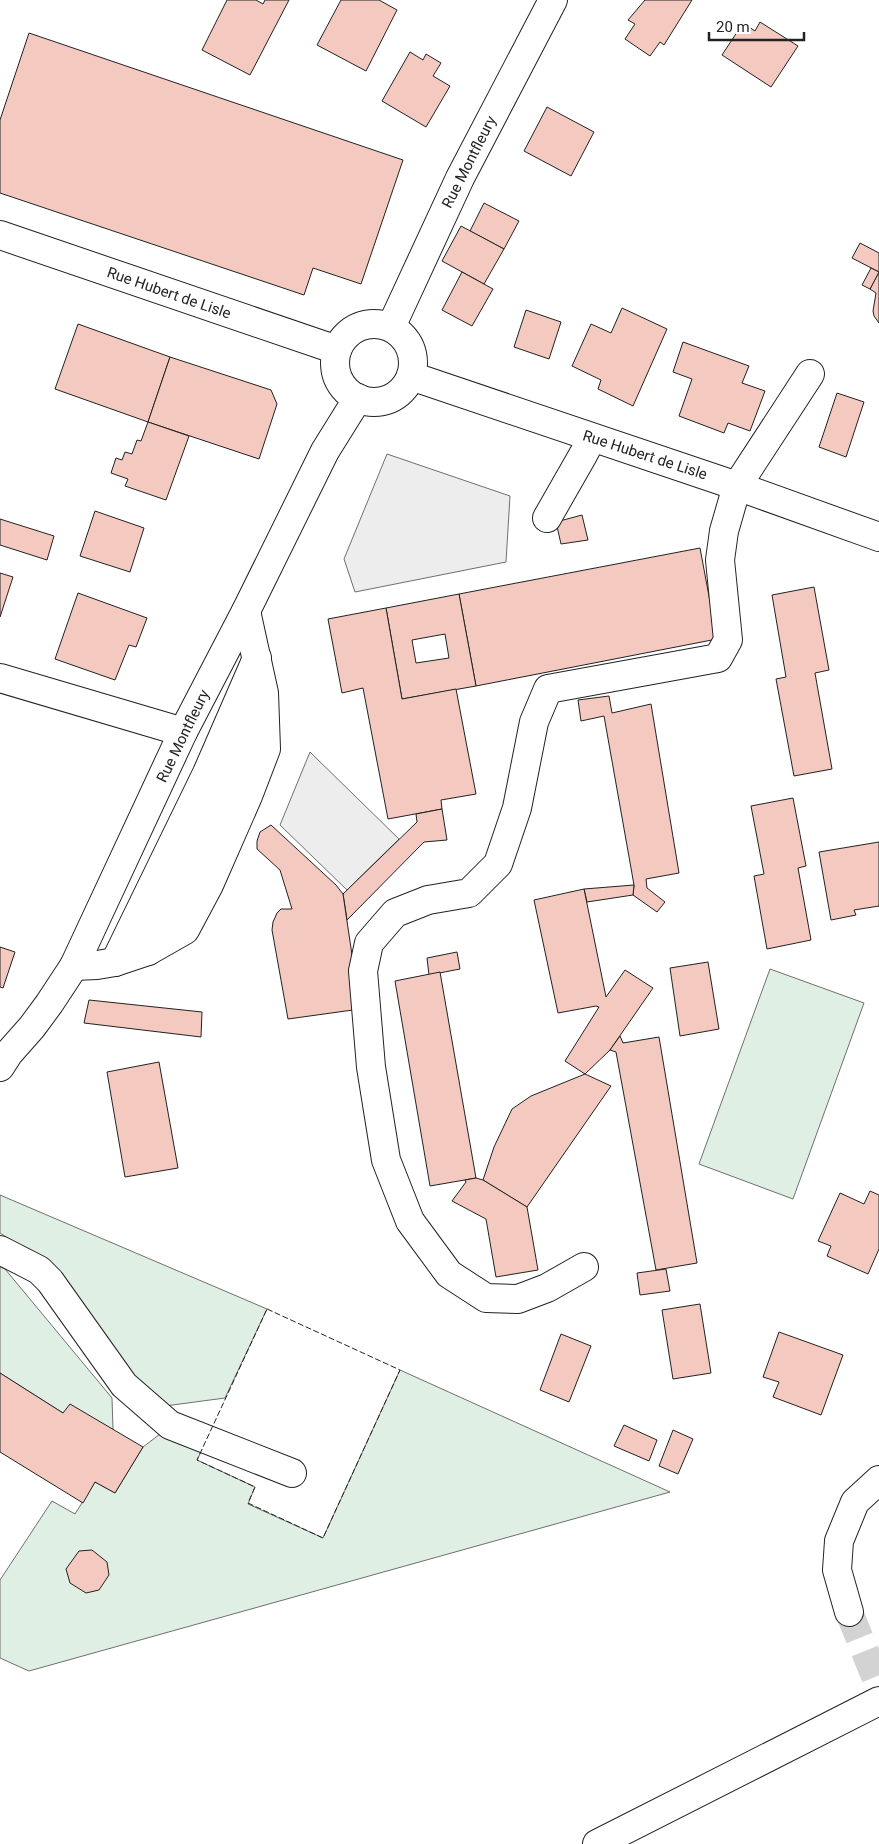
<svg xmlns="http://www.w3.org/2000/svg" width="879" height="1844" font-family="Roboto,sans-serif">
  <style>
    .green { fill: #e0efe3; stroke: #6f6f6f }
    .parking { fill: #ededed; stroke: #6f6f6f }
    .building { fill: #f3c9c0; stroke: #222; fill-rule: evenodd }
    .lines { fill: none; stroke-linecap: round; stroke-linejoin: round }
    .minor-tunnel { stroke: #d3d3d3; stroke-width: 28; stroke-dasharray: 28 14; stroke-linecap: butt }
    .minor-casing { stroke: #222; stroke-width: 30 }
    .highway-casing { stroke: #222; stroke-width: 30 }
    .minor { stroke: #fff; stroke-width: 28 }
    .highway { stroke: #fff; stroke-width: 28 }
    .fence { stroke: #222; stroke-width: 1; stroke-dasharray: 6 2.5; stroke-linecap: butt }
    .labels { text-anchor: middle; dominant-baseline: central; stroke-width: 4; stroke-linejoin: round; paint-order: stroke }
    .street-label { font-size: 15px; fill: #222; stroke: #fff }
  </style>
  <rect width="100%" height="100%" fill="#fff"/>
  <!-- green -->
  <g class="green">
    <path d="M 770,969 L 864,1003 L 793,1199 L 699,1164 Z"/>
    <path d="M 0,1195 L 267,1309 L 225,1398 L 165,1406 L 140,1389 L 47,1263 L 0,1233 Z"/>
    <path d="M 0,1267 L 5,1269 L 112,1398 L 113,1429 L 63,1413 L 0,1373 Z"/>
    <path d="M 400,1370 L 670,1492 L 29,1671 L 0,1658 L 0,1580 L 52,1501 L 75,1514 L 95,1482 L 115,1493 L 143,1447 L 160,1434 L 201,1452 L 197,1460 L 255,1487 L 248,1504 L 323,1538 Z"/>
  </g>
  <!-- parking -->
  <g class="parking">
    <path d="M 387,454 L 510,496 L 506,562 L 355,592 L 344,559 Z"/>
    <path d="M 310,752 L 399,839 L 347,890 L 280,825 Z"/>
  </g>
  <!-- building -->
  <g class="building">
    <path d="M 227,0 L 256,0 L 263,4 L 265,0 L 289,0 L 250,75 L 202,50 Z"/>
    <path d="M 341,0 L 379,0 L 397,10 L 366,71 L 317,45 Z"/>
    <path d="M 645,0 L 692,0 L 664,45 L 660,42 L 650,56 L 625,39 L 635,24 L 628,20 Z"/>
    <path d="M 760,22 L 798,46 L 771,87 L 722,55 L 743,23 L 755,31 Z"/>
    <path d="M 29,33 L 403,160 L 361,284 L 313,268 L 304,295 L 0,193 L 0,120 Z"/>
    <path d="M 410,52 L 423,60 L 426,54 L 441,63 L 433,76 L 450,86 L 426,127 L 382,101 Z"/>
    <path d="M 547,107 L 594,132 L 571,176 L 524,151 Z"/>
    <path d="M 484,203 L 519,221 L 504,249 L 470,231 Z"/>
    <path d="M 461,226 L 504,249 L 484,284 L 442,261 Z"/>
    <path d="M 860,243 L 879,253 L 879,323 L 874,316 L 873,311 L 876,293 L 870,289 L 879,272 L 852,258 Z"/>
    <path d="M 871,268 L 879,272 L 870,289 L 862,285 Z"/>
    <path d="M 462,272 L 493,289 L 472,326 L 442,310 Z"/>
    <path d="M 622,308 L 667,329 L 633,406 L 598,389 L 601,380 L 572,366 L 591,324 L 611,333 Z"/>
    <path d="M 526,310 L 561,322 L 549,359 L 514,347 Z"/>
    <path d="M 78,324 L 170,357 L 148,422 L 55,389 Z"/>
    <path d="M 683,342 L 749,366 L 742,383 L 765,391 L 750,431 L 728,423 L 724,433 L 679,416 L 692,379 L 673,372 Z"/>
    <path d="M 170,357 L 271,390 L 277,404 L 259,459 L 148,422 Z"/>
    <path d="M 837,393 L 864,402 L 846,457 L 819,447 Z"/>
    <path d="M 148,422 L 189,436 L 166,500 L 125,486 L 128,479 L 111,473 L 116,458 L 122,460 L 125,452 L 132,454 L 137,440 L 141,441 Z"/>
    <path d="M 95,511 L 144,528 L 130,572 L 80,556 Z"/>
    <path d="M 582,515 L 588,540 L 561,544 L 556,522 Z"/>
    <path d="M 0,519 L 54,536 L 47,560 L 0,545 Z"/>
    <path d="M 700,548 L 717,639 L 476,686 L 459,594 Z"/>
    <path d="M 0,573 L 13,577 L 0,617 Z"/>
    <path d="M 814,587 L 829,670 L 815,673 L 832,769 L 794,776 L 776,679 L 786,677 L 772,595 Z"/>
    <path d="M 78,593 L 147,618 L 136,647 L 129,645 L 115,680 L 55,659 Z"/>
    <path d="M 459,594 L 476,686 L 402,699 L 386,608 ZM 445,634 L 449,658 L 416,663 L 412,640 Z"/>
    <path d="M 386,608 L 402,699 L 456,689 L 476,794 L 441,800 L 442,809 L 388,819 L 363,688 L 342,693 L 328,619 Z"/>
    <path d="M 609,696 L 612,713 L 651,704 L 679,873 L 646,879 L 647,888 L 665,902 L 657,912 L 633,895 L 634,885 L 604,716 L 581,721 L 578,700 Z"/>
    <path d="M 793,798 L 806,866 L 798,868 L 811,940 L 767,949 L 754,876 L 764,874 L 751,806 Z"/>
    <path d="M 442,809 L 447,840 L 424,842 L 347,920 L 343,894 L 417,822 L 416,814 Z"/>
    <path d="M 271,825 L 336,885 L 343,894 L 360,1009 L 288,1019 L 272,930 L 273,922 L 277,913 L 281,909 L 292,909 L 280,870 L 257,849 L 257,841 L 260,832 Z"/>
    <path d="M 879,842 L 879,906 L 854,910 L 856,915 L 831,920 L 819,852 Z"/>
    <path d="M 634,885 L 633,895 L 587,902 L 584,889 Z"/>
    <path d="M 584,889 L 606,997 L 625,970 L 653,988 L 610,1050 L 585,1074 L 565,1061 L 599,1007 L 596,1006 L 558,1013 L 534,900 Z"/>
    <path d="M 0,947 L 15,952 L 3,988 L 0,987 Z"/>
    <path d="M 457,952 L 460,969 L 429,975 L 427,958 Z"/>
    <path d="M 708,962 L 719,1029 L 680,1036 L 670,968 Z"/>
    <path d="M 440,972 L 476,1178 L 430,1186 L 395,981 Z"/>
    <path d="M 89,1000 L 202,1012 L 201,1037 L 84,1023 Z"/>
    <path d="M 620,1036 L 623,1043 L 659,1037 L 697,1263 L 656,1270 L 616,1052 L 610,1050 Z"/>
    <path d="M 159,1062 L 178,1168 L 125,1177 L 107,1072 Z"/>
    <path d="M 585,1074 L 611,1086 L 527,1207 L 483,1180 L 494,1147 L 512,1109 L 531,1096 Z"/>
    <path d="M 476,1178 L 483,1180 L 527,1207 L 538,1270 L 496,1277 L 486,1219 L 452,1201 L 466,1182 L 465,1180 Z"/>
    <path d="M 870,1191 L 879,1195 L 879,1249 L 868,1274 L 827,1256 L 831,1246 L 818,1241 L 840,1193 L 864,1204 Z"/>
    <path d="M 666,1269 L 670,1291 L 640,1295 L 637,1273 Z"/>
    <path d="M 700,1304 L 711,1373 L 673,1379 L 662,1310 Z"/>
    <path d="M 779,1332 L 843,1355 L 821,1415 L 773,1397 L 779,1382 L 763,1377 Z"/>
    <path d="M 561,1334 L 591,1346 L 569,1402 L 540,1390 Z"/>
    <path d="M 0,1373 L 63,1413 L 70,1404 L 143,1447 L 115,1493 L 95,1482 L 83,1503 L 0,1452 Z"/>
    <path d="M 624,1425 L 657,1440 L 649,1461 L 614,1446 Z"/>
    <path d="M 673,1430 L 693,1439 L 678,1474 L 659,1466 Z"/>
    <path d="M 92,1550 L 107,1562 L 109,1575 L 99,1590 L 86,1593 L 70,1583 L 66,1569 L 79,1551 Z"/>
  </g>
  <g class="lines">
    <!-- minor-tunnel -->
    <path class="minor-tunnel" d="M 849,1612 L 879,1686"/>
    <!-- minor casing -->
    <g class="minor-casing">
      <g id="minor">
        <path d="M 0,235 L 337,350"/>
        <circle cx="374" cy="363" r="39"/>
        <path d="M 391,327 L 460,178 L 553,0"/>
        <path d="M 411,376 L 737,486 L 879,537"/>
        <path d="M 547,518 L 583,455 L 592,438"/>
        <path d="M 0,678 L 183,732"/>
        <path d="M 148,951 L 223,795 L 261,702"/>
        <path d="M 115,962 L 207,773 L 257,658"/>
        <path d="M 74,966 L 97,965 L 115,962 L 148,951 L 185,930 L 209,885 L 248,796 L 266,749 L 264,693 L 246,611"/>
        <path d="M 0,1067 L 9,1053 L 32,1027 L 49,1004 L 74,966 L 183,732 L 246,611 L 325,451 L 358,398"/>
        <path d="M 0,1250 L 39,1270 L 50,1281 L 124,1385 L 170,1425 L 292,1473"/>
        <path d="M 584,1267 L 547,1288 L 518,1299 L 486,1298 L 449,1274 L 410,1221 L 386,1160 L 371,1067 L 363,971 L 369,943 L 395,913 L 428,900 L 469,893 L 498,864 L 517,808 L 534,722 L 548,689 L 718,658 L 728,640 L 720,560 L 724,531 L 737,486 L 810,374"/>
        <path d="M 849,1612 L 837,1570 L 839,1541 L 855,1502 L 879,1480"/>
      </g>
    </g>
    <!-- highway casing -->
    <g class="highway-casing">
      <path id="highway" d="M 597,1844 L 879,1701"/>
    </g>
    <!-- minor -->
    <use href="#minor" class="minor"/>
    <!-- highway -->
    <use href="#highway" class="highway"/>
    <!-- fence -->
    <path class="fence" d="M 267,1309 L 400,1370 L 323,1538 L 248,1503 L 255,1487 L 197,1460 Z"/>
  </g>
  <g class="labels">
    <!-- street labels -->
    <g class="street-label">
      <text transform="translate(469 162) rotate(-63)">Rue Montfleury</text>
      <text transform="translate(169 293) rotate(19)">Rue Hubert de Lisle</text>
      <text transform="translate(645 455) rotate(18)">Rue Hubert de Lisle</text>
      <text transform="translate(183 736) rotate(-64)">Rue Montfleury</text>
    </g>
  </g>
  <!-- scale -->
  <path d="M709 32v8h95v-8" fill="none" stroke="#222222" stroke-width="2.5"/>
  <text x="716" y="32" font-size="15" fill="#222222" stroke="#ffffff" stroke-width="4" paint-order="stroke">20 m</text>
</svg>
